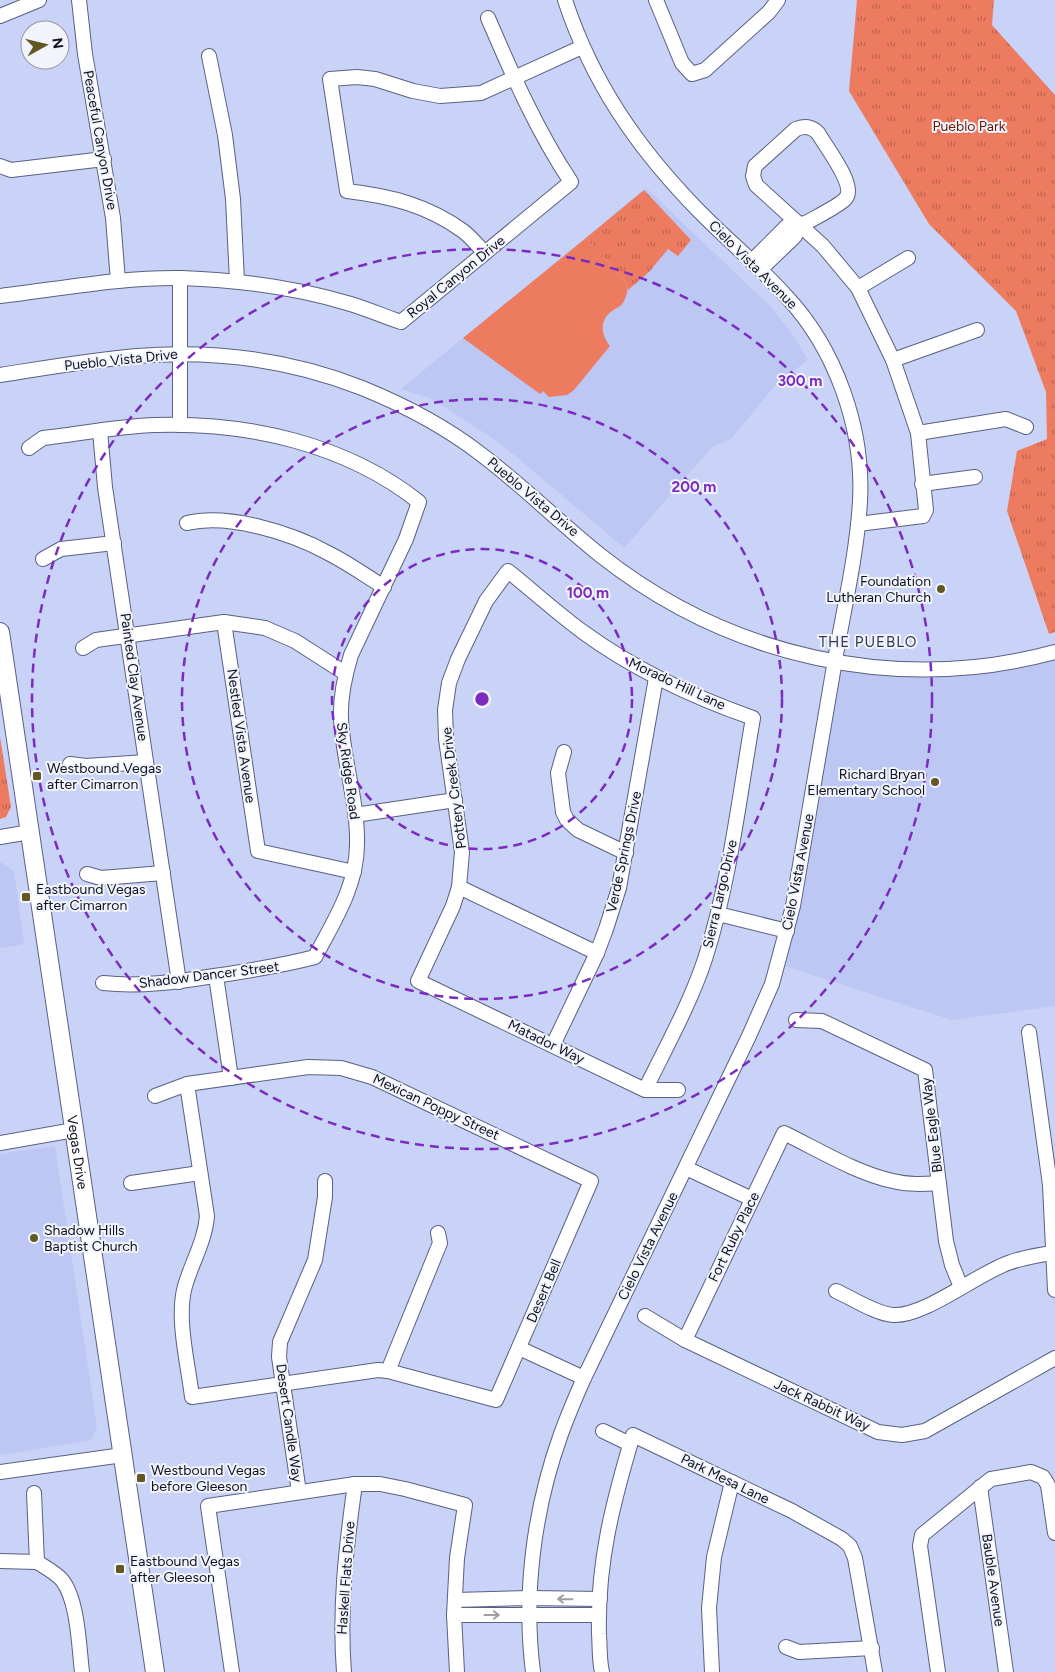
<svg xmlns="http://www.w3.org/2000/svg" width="1055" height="1672" font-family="Figtree,sans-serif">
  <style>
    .built { fill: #bcc7f3 }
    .grass { fill: url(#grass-tufts) }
    .pitch { fill: #ed7b60 }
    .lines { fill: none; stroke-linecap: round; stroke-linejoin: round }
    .minor-casing { stroke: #5a6182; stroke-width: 16 }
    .major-casing { stroke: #5a6182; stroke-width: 20 }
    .minor { stroke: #fff; stroke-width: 14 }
    .major { stroke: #fff; stroke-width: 18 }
    .oneway { stroke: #9fa0a5 }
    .ring { fill: none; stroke: #7b2cbf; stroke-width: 2.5; stroke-dasharray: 9 6 }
    .poi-dot { fill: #645723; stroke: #f2f4fc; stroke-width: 2 }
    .labels { text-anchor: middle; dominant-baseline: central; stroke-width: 4; stroke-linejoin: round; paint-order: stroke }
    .park-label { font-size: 14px; fill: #661805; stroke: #f2f4fc }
    .street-label { font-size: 14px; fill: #0e111e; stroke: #f2f4fc }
    .poi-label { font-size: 14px; fill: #0e111e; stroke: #f2f4fc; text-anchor: start }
    .neighbourhood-label { font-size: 15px; letter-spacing: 1px; fill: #313755; stroke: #f2f4fc }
    .centre { fill: #7b2cbf; stroke: #f2f4fc; stroke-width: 2.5 }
    .ring-label { font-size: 15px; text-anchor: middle; font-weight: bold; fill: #7b2cbf; stroke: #f2f4fc; stroke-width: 4; stroke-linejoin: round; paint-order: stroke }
  </style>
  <defs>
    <pattern id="grass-tufts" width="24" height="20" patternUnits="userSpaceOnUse" patternTransform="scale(1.25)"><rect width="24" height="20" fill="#ed7b60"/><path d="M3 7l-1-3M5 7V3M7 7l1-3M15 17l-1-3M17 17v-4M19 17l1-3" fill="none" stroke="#be634f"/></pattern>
  </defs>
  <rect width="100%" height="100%" fill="#c9d2f7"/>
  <!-- built -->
  <g class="built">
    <path d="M 646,188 L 770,306 L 791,332 L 808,360 L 778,382 L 731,439 L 712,447 L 624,548 L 518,458 L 489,436 L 432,399 L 401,389 Z"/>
    <path d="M 1052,653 L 1055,660 L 1055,1006 L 952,1020 L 778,964 L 835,662 L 898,669 Z"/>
    <path d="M 0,862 L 14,871 L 24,944 L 0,948 Z"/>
    <path d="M 55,1146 L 97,1427 L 91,1440 L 0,1455 L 0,1154 Z"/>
  </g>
  <!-- grass -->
  <g class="grass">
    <path d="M 857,0 L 994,0 L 992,25 L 1055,95 L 1055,632 L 1049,634 L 1007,511 L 1017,451 L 1047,439 L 1046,392 L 1016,311 L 929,224 L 849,91 Z"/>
    <path d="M 644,190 L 691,240 L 678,256 L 668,249 L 649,272 L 628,290 L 628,284 L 586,238 Z"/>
    <path d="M 0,737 L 11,807 L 6,817 L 0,819 Z"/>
  </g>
  <!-- pitch -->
  <path class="pitch" d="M 586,238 L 628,284 C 628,290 626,298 623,303 C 620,307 616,308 612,311 C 599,320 601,335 610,346 L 574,390 L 567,395 L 549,397 L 543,391 L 540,394 L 463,338 Z"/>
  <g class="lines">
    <!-- minor casing -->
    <g class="minor-casing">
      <g id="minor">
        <path d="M 79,0 L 85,54 L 113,218 L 118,281"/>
        <path d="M 656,0 L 682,63 L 692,74 L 705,70 L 769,12 L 778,0"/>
        <path d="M 0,16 L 39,0"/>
        <path d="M 209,56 L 225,135 L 233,199 L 237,281"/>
        <path d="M 0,166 L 11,170 L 104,159"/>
        <path d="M 799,224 L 795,236 L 789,242 L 766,264 L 756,266 L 757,256 L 787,226 L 806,223 C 814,218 841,205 846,198 C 856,185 826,147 818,133 C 811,126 805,126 796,129 L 755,166 L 753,176 L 756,185 L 823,246 L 858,288 L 893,360 L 918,433 L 926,510 L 923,516 L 858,524"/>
        <path d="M 485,253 C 478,246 471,237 463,231 C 427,205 390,196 347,191 L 330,79 L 357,77 L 375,79 L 413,91 L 440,96 L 481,93 L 582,47"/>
        <path d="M 180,278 L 180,425"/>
        <path d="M 858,288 L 908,258"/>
        <path d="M 0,296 C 60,289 121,277 182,278 C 237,280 293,287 347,303 C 365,308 383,316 401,322 L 571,182 C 537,131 512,74 488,18"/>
        <path d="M 893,360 L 977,330"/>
        <path d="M 0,375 C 45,368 91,360 137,356 C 213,350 291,360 362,388 C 404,405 446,427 482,455 C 523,486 560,523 600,555 C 729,657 896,695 1055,652"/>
        <path d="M 100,431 L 105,487 L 179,982"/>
        <path d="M 918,433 L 1006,419 L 1026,427"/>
        <path d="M 29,448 L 43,438 C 78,434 120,426 155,425 C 248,422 346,444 419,502 L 406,539 L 351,655 C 345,675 340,698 341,719 C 343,761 358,802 357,844 C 357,886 334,921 315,957 C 281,966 248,971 214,976 C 177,982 140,987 103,983"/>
        <path d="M 922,484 L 975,477"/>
        <path d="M 187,523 C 228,513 292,533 328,553 C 348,563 366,576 384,587"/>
        <path d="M 43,559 L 61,549 L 114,543"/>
        <path d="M 224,622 L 258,851 L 354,872"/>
        <path d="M 83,648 L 96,640 L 224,622 L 265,628 L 295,641 L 345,673"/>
        <path d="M 564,752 L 558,773 L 563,812 L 567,820 L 578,830 L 626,853"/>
        <path d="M 70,764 L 86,766 L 146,762"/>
        <path d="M 355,815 L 455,800"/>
        <path d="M 0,837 L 30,832"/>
        <path d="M 87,874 L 101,878 L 163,873"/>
        <path d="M 459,887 L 597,953"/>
        <path d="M 718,914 L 787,931"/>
        <path d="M 216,976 L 231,1078"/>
        <path d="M 796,1020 L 822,1021 L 925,1070 L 946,1241 L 952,1265 L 961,1287"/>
        <path d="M 1029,1032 L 1050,1185 L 1055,1290"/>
        <path d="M 553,1045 L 597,953 L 606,929 L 619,888 L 656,678"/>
        <path d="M 645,1090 C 666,1047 690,1004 705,959 C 730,881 739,798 753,718 C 693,697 635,670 583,632 C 557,613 533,591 508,571 L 486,601 L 458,659 L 449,683 L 445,710 L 446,739 L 462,852 L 459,887 L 453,906 L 418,981 L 645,1090 L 678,1090"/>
        <path d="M 155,1096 L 187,1084 L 308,1067 L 341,1068 L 372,1077 L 591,1181 L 496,1400 L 388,1371 L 378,1370 L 192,1397 C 188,1363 176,1318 185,1286 C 192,1262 205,1241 207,1216 L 187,1084"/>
        <path d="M 0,1143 L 74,1130"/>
        <path d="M 686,1168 L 752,1199"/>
        <path d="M 131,1183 L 200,1173"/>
        <path d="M 836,1291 C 852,1298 876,1314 893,1315 C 924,1317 977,1274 1008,1263 C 1022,1258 1038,1255 1053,1253"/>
        <path d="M 645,1316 L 685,1340 L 878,1432 L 902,1435 L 925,1431 L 1055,1358"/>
        <path d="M 685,1340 L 784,1133 C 817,1149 858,1174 893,1181 C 908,1185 924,1184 939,1183"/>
        <path d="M 519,1348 L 584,1378"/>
        <path d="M 388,1371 L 440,1243 L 438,1233"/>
        <path d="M 603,1431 L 630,1444"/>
        <path d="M 0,1472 L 123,1455"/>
        <path d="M 980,1487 L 1006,1672"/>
        <path d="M 299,1492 L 279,1357 L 280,1342 L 315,1260 L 325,1197 L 325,1181"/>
        <path d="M 34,1493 L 37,1562 C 45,1567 56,1573 62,1580 C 78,1600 79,1647 82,1672"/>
        <path d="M 0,1561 L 37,1562"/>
        <path d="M 455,1600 L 530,1598 L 600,1599"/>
        <path d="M 454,1615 L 599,1615"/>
        <path d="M 786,1647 L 799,1652 L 872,1648"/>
        <path d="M 232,1672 L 208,1506 L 355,1484 L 380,1484 L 405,1489 L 465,1505 L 457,1558 L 454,1615 L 457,1672"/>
        <path d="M 344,1672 C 339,1609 346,1547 355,1484"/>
        <path d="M 533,1672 C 523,1593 534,1509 561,1434 C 568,1415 576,1396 584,1378 L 749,1036 L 772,984 L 793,906 C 807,826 821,746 834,666 C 843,612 857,555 860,501 C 864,429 836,349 786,296 C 758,265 725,238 696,208 C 636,146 592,82 565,0"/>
        <path d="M 602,1672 C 599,1659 600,1647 599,1634 C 597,1563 613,1502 633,1435 L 792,1511 L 842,1539 L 850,1546 L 855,1558 L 875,1672"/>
        <path d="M 712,1672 L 709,1608 L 714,1557 L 732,1482"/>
        <path d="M 938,1672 L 920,1546 L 922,1535 L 991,1479 L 1031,1472 L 1043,1477 L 1048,1485 L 1055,1533"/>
      </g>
    </g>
    <!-- major casing -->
    <g class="major-casing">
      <g id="major">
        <path id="s1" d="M 0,632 L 155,1672"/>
      </g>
    </g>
    <!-- minor -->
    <use href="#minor" class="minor"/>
    <!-- major -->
    <use href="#major" class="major"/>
  </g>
  <!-- one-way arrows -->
  <defs><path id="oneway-shaft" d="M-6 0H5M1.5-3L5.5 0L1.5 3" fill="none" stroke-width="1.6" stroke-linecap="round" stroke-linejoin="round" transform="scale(1.25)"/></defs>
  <g class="oneway">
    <use href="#oneway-shaft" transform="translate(565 1599) rotate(-179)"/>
    <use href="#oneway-shaft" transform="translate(492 1615)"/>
  </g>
  <!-- distance rings -->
  <g class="ring">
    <circle cx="482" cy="699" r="150"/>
    <circle cx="482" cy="699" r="300"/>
    <circle cx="482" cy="699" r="450"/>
  </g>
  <!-- markers -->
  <g class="poi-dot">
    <circle cx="941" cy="589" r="5"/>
    <rect x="32" y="771" width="10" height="10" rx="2.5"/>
    <circle cx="935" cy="782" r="5"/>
    <rect x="21" y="892" width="10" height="10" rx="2.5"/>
    <circle cx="34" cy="1238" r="5"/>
    <rect x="136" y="1473" width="10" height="10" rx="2.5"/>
    <rect x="115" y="1564" width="10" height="10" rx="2.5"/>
  </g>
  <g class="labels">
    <!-- park labels -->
    <g class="park-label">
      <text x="969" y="126">Pueblo Park</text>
    </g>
    <!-- street labels -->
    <g class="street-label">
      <text transform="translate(100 140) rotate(80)">Peaceful Canyon Drive</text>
      <text transform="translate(753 265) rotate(45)">Cielo Vista Avenue</text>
      <text transform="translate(456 277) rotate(-39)">Royal Canyon Drive</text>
      <text transform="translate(121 360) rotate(-6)">Pueblo Vista Drive</text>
      <text transform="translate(533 497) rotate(40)">Pueblo Vista Drive</text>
      <text transform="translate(134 677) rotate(82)">Painted Clay Avenue</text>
      <text transform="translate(677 684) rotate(25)">Morado Hill Lane</text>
      <text transform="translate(241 736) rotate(82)">Nestled Vista Avenue</text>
      <text transform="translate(348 771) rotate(82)">Sky Ridge Road</text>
      <text transform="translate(454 788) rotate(-97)">Pottery Creek Drive</text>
      <text transform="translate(624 852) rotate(-78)">Verde Springs Drive</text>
      <text transform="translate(798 872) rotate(-79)">Cielo Vista Avenue</text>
      <text transform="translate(720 894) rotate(-77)">Sierra Largo Drive</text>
      <text transform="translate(209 975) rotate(-7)">Shadow Dancer Street</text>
      <text transform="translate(546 1042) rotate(26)">Matador Way</text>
      <text transform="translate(436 1107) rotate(25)">Mexican Poppy Street</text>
      <text transform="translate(932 1125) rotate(-97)">Blue Eagle Way</text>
      <text stroke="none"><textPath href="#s1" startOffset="526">Vegas Drive</textPath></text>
      <text transform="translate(734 1237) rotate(-64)">Fort Ruby Place</text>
      <text transform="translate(648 1246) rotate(-64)">Cielo Vista Avenue</text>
      <text transform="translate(544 1291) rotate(-67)">Desert Bell</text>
      <text transform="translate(822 1405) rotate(25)">Jack Rabbit Way</text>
      <text transform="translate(289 1423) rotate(82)">Desert Candle Way</text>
      <text transform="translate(725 1479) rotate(26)">Park Mesa Lane</text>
      <text transform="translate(346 1578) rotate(-86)">Haskell Flats Drive</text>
      <text transform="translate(993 1580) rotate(82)">Bauble Avenue</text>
    </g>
    <!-- poi labels -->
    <g class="poi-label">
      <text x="931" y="581" text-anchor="end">Foundation<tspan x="931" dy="16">Lutheran Church</tspan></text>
      <text x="47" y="768">Westbound Vegas<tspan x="47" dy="16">after Cimarron</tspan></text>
      <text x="925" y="774" text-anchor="end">Richard Bryan<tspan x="925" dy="16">Elementary School</tspan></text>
      <text x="36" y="889">Eastbound Vegas<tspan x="36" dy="16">after Cimarron</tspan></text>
      <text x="44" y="1230">Shadow Hills<tspan x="44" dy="16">Baptist Church</tspan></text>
      <text x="151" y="1470">Westbound Vegas<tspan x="151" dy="16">before Gleeson</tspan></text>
      <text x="130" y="1561">Eastbound Vegas<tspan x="130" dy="16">after Gleeson</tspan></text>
    </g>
    <!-- neighbourhood labels -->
    <g class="neighbourhood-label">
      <text x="868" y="642">THE PUEBLO</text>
    </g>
  </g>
  <circle cx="482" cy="699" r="8" class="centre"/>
  <g class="ring-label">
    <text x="800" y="386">300 m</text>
    <text x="694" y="492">200 m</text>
    <text x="588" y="598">100 m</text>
  </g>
  <!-- north arrow -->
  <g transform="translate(45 45) rotate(82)"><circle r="24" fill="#f2f4fc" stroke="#9799a3"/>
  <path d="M0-4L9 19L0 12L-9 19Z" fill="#645723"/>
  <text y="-8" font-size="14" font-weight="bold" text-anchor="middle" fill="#0e111e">N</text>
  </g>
</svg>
